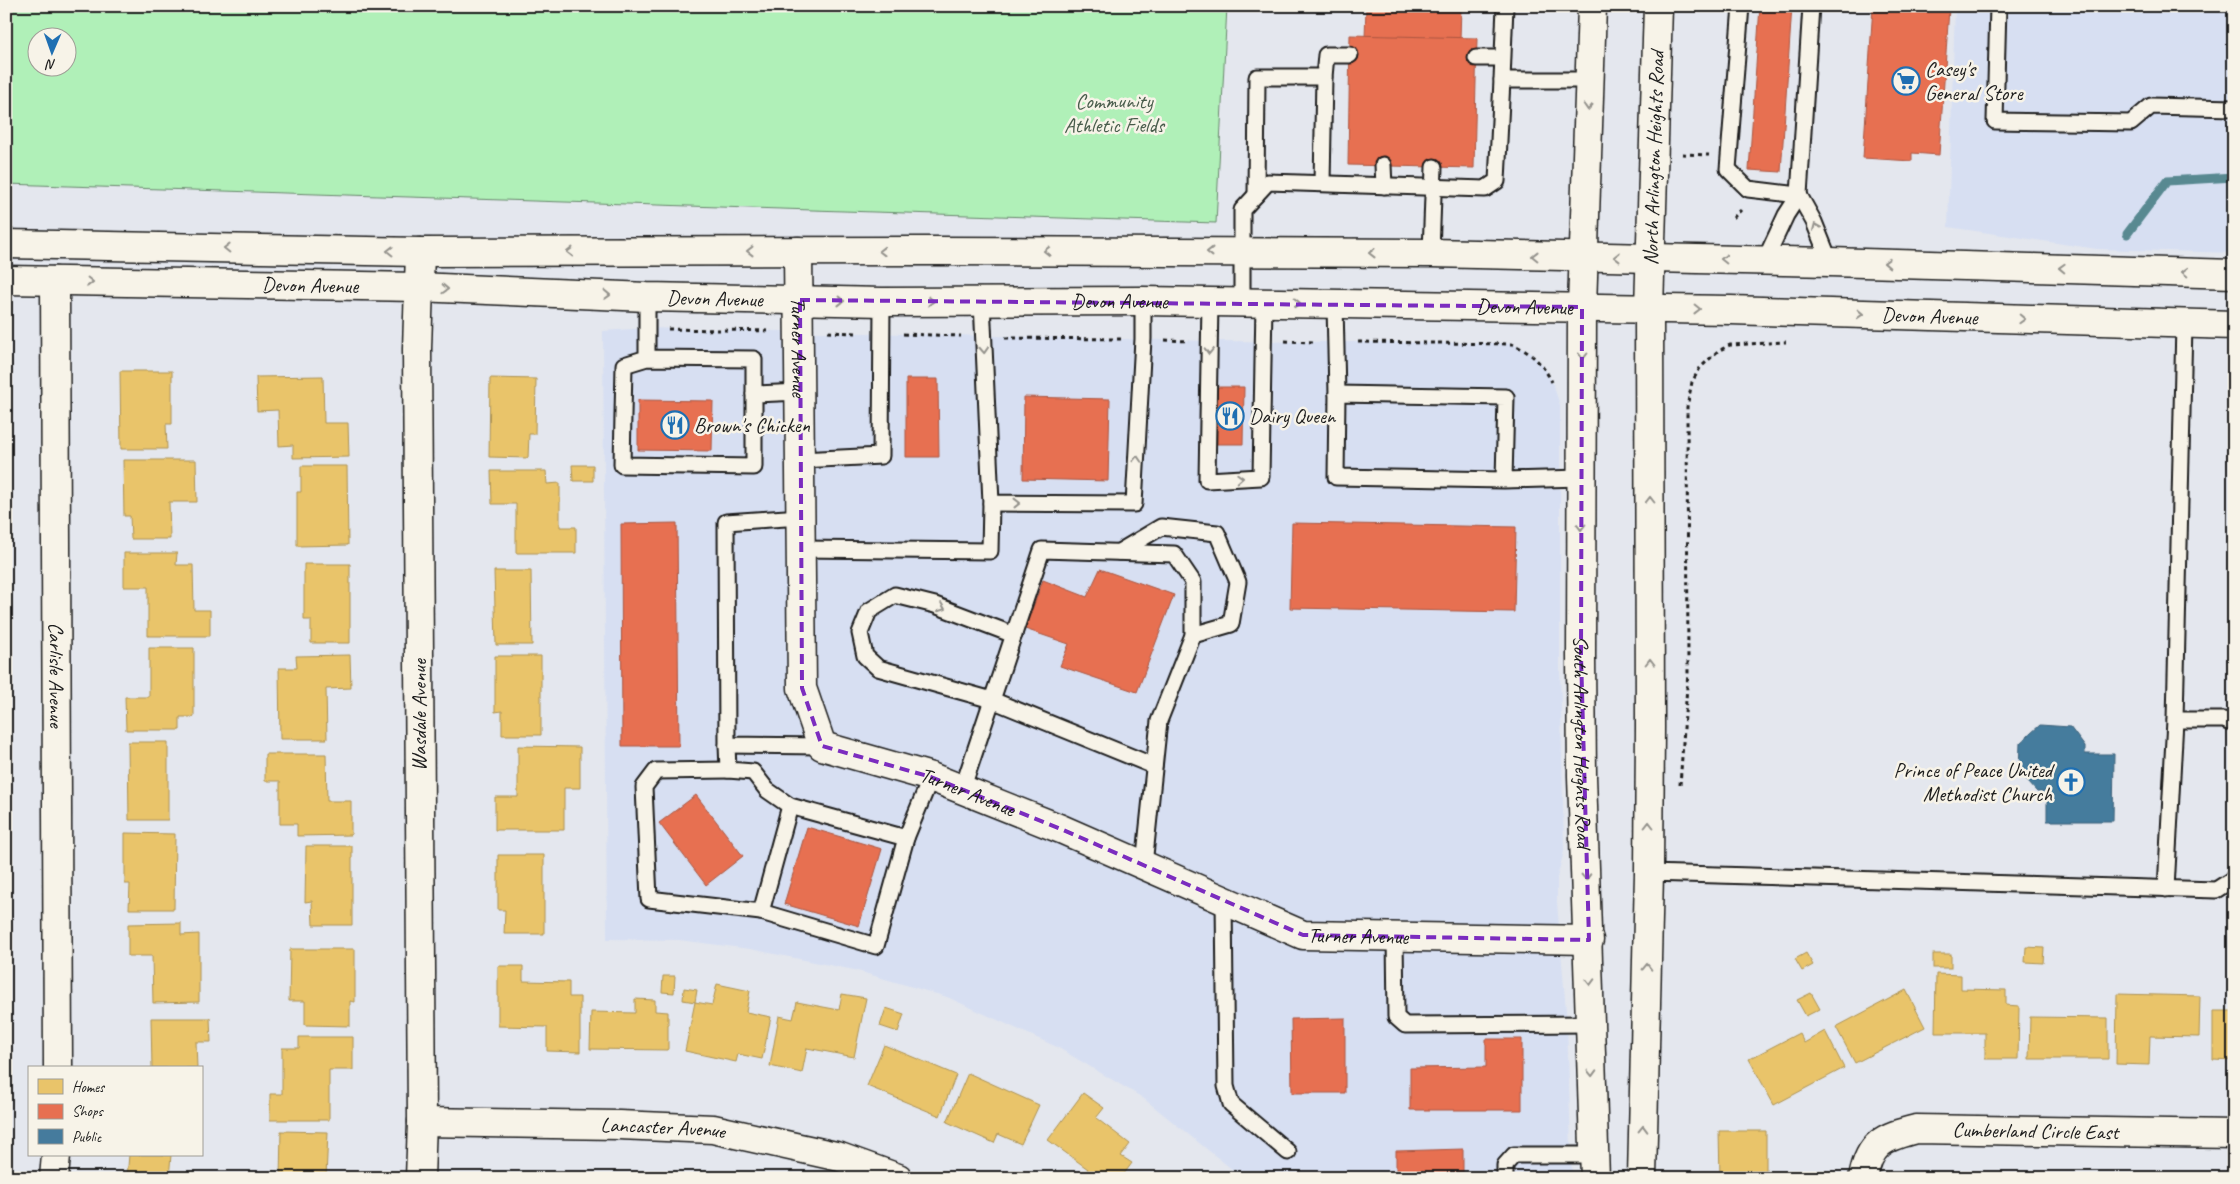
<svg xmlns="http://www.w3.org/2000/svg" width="2240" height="1184" font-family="Caveat,sans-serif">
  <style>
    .built { fill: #d7dff2 }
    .green { fill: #b0f0b8; stroke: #66866a; fill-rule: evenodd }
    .homes { fill: #e9c46a; stroke: #ac9253 }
    .shops { fill: #e76f51; stroke: #aa5641 }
    .public { fill: #457b9d; stroke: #395e76 }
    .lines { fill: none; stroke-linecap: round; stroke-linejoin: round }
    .stream { stroke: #598991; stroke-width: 9 }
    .lane-casing { stroke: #1c1c1c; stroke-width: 19 }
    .street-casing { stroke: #1c1c1c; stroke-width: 31 }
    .secondary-casing { stroke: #1c1c1c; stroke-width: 31 }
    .path { stroke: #1c1c1c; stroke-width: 3; stroke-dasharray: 4 4; stroke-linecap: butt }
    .lane { stroke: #f7f3e8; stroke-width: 15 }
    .street { stroke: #f7f3e8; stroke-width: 28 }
    .secondary { stroke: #f7f3e8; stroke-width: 28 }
    .oneway { stroke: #94928c }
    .marked { fill: none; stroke: #7b2cbf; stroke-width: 4; stroke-dasharray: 10 6; stroke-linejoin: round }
    .labels { text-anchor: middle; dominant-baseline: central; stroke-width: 5; stroke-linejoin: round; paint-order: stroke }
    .poi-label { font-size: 21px; fill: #1c1c1c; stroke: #f7f3e8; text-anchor: start }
    .park-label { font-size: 21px; fill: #485c4b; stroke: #f7f3e8 }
    .street-label { font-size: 21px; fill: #1c1c1c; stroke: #f7f3e8 }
  </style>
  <rect width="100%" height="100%" fill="#e4e7ee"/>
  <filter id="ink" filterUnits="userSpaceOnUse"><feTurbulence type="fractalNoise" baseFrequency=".02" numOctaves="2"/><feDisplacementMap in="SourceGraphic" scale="10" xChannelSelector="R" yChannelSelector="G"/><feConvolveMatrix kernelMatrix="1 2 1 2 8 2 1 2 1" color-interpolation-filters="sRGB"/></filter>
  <g filter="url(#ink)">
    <!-- built -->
    <g class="built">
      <path d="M 1955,6 L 2234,6 L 2234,253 L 2097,249 L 1948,227 Z"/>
      <path d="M 647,328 L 1210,341 L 1492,343 L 1512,344 L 1528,351 L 1543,365 L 1553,384 L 1560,405 L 1560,664 L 1564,851 L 1557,878 L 1557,902 L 1567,1023 L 1572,1178 L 1243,1178 L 1143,1098 L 1057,1047 L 947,997 L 854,970 L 750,949 L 679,940 L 607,939 L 603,331 Z"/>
    </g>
    <!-- green -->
    <path class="green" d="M 6,6 L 1227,6 L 1216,223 L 6,184 ZM 38,38 L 68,38 L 68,68 L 38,68 Z"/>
    <!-- homes -->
    <g class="homes">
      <path d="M 120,371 L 172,371 L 172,424 L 166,424 L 167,449 L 121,449 Z"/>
      <path d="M 323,376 L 324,423 L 348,423 L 349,457 L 293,458 L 293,445 L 279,446 L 278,410 L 257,411 L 256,377 Z"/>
      <path d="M 490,378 L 536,379 L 535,434 L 529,434 L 528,458 L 489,457 Z"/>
      <path d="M 123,460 L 196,460 L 197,502 L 169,502 L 170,539 L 131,539 L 130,516 L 124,516 Z"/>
      <path d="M 572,465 L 593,465 L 593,481 L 573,481 Z"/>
      <path d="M 301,466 L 347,466 L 348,545 L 297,546 L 297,492 L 301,492 Z"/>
      <path d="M 491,471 L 546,471 L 547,484 L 560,483 L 560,527 L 576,527 L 576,553 L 516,553 L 516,504 L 492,504 Z"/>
      <path d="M 124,553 L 177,553 L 176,565 L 193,565 L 194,610 L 210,610 L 210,636 L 148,636 L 148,587 L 124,587 Z"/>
      <path d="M 304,564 L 350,564 L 350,643 L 311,643 L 311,620 L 304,620 Z"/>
      <path d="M 494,571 L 531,571 L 532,645 L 496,645 Z"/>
      <path d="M 149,648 L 194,648 L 194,717 L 180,717 L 180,730 L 126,730 L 125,697 L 149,697 Z"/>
      <path d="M 350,655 L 351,688 L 326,689 L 327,739 L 280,739 L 279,668 L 297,668 L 296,656 Z"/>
      <path d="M 495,656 L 541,656 L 541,735 L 502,735 L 502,711 L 495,712 Z"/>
      <path d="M 128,742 L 168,742 L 168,820 L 129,820 Z"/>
      <path d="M 518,746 L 580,747 L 580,788 L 564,788 L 564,830 L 495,830 L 495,797 L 518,797 Z"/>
      <path d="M 265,754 L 326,754 L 327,801 L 351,801 L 351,835 L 297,836 L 297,824 L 280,824 L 280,781 L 265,781 Z"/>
      <path d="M 125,833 L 175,834 L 174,909 L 129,909 L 130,884 L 125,884 Z"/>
      <path d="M 306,846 L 352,846 L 352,925 L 313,925 L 312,901 L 305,902 Z"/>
      <path d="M 498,855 L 544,855 L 544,934 L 504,934 L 505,910 L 498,910 Z"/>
      <path d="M 181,923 L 181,935 L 199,934 L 199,1002 L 153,1003 L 152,956 L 128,956 L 128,924 Z"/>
      <path d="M 2026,947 L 2044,948 L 2043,963 L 2025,962 Z"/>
      <path d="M 290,949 L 355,949 L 355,1002 L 350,1001 L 350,1026 L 305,1025 L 305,1001 L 289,1001 Z"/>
      <path d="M 1806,953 L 1813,965 L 1802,971 L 1795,959 Z"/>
      <rect x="1933" y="954" width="18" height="14"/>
      <path d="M 498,966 L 523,966 L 523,981 L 569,982 L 569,997 L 580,997 L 580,1052 L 547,1051 L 547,1027 L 498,1026 Z"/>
      <path d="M 1936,974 L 1961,975 L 1961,989 L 2006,990 L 2006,1005 L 2019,1006 L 2018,1059 L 1985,1059 L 1985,1033 L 1935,1033 Z"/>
      <path d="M 663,976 L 675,976 L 674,993 L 662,992 Z"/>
      <path d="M 717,984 L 750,991 L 746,1012 L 771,1017 L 762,1059 L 738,1054 L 736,1062 L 685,1051 L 695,1002 L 712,1005 Z"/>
      <path d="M 684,988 L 697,990 L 695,1002 L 683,1000 Z"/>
      <path d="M 1906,990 L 1925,1027 L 1855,1063 L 1836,1027 Z"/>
      <path d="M 1811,993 L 1820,1009 L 1806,1016 L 1797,1000 Z"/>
      <path d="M 842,994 L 866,998 L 854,1057 L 807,1048 L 802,1073 L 770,1066 L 779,1016 L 793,1019 L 797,1002 L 839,1010 Z"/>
      <path d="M 2117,994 L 2200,996 L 2199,1037 L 2150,1036 L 2149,1065 L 2116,1064 Z"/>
      <path d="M 635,999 L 655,1000 L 655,1011 L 668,1012 L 668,1050 L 590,1049 L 591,1012 L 635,1013 Z"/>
      <path d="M 886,1008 L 904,1014 L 898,1032 L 880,1026 Z"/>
      <path d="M 2213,1011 L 2234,1011 L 2234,1061 L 2213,1060 Z"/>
      <path d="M 2030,1017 L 2108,1018 L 2108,1059 L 2029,1059 Z"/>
      <path d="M 151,1018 L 210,1018 L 211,1042 L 196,1042 L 197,1068 L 152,1068 Z"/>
      <path d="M 1825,1031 L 1844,1068 L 1774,1105 L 1749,1059 L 1799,1033 L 1804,1043 Z"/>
      <path d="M 299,1037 L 353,1037 L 353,1070 L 329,1070 L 329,1120 L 270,1120 L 270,1094 L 282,1094 L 282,1048 L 299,1048 Z"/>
      <path d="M 884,1045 L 956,1075 L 940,1116 L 867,1086 Z"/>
      <path d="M 968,1073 L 1039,1105 L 1021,1144 L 998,1134 L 994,1143 L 947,1122 Z"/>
      <path d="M 1083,1093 L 1104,1108 L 1096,1118 L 1130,1144 L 1121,1156 L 1132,1163 L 1121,1178 L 1081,1178 L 1088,1169 L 1048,1140 Z"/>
      <path d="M 281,1131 L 328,1132 L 326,1178 L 280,1178 Z"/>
      <path d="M 1719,1131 L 1766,1131 L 1766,1178 L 1720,1178 Z"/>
      <path d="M 129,1155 L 171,1155 L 169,1178 L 127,1178 Z"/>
    </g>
    <!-- shops -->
    <g class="shops">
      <path d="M 1366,6 L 1461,6 L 1460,40 L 1365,38 Z"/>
      <path d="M 1760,6 L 1792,6 L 1781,172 L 1749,170 Z"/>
      <path d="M 1873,6 L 1921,6 L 1949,9 L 1939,155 L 1912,153 L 1912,161 L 1863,158 Z"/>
      <path d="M 1350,35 L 1477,38 L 1474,168 L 1348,165 Z"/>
      <path d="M 906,379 L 938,379 L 939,457 L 906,457 Z"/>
      <path d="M 1217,387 L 1244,387 L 1243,444 L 1217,444 Z"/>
      <path d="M 1024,397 L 1110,399 L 1108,481 L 1023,479 Z"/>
      <path d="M 638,400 L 713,401 L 712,451 L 638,450 Z"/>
      <path d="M 677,523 L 679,746 L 622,746 L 621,524 Z"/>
      <path d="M 1292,523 L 1516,527 L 1514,612 L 1290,608 Z"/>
      <path d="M 1100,569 L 1174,595 L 1137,692 L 1060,666 L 1069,644 L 1025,629 L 1043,580 L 1087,597 Z"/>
      <path d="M 696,795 L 743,856 L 706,885 L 659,823 Z"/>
      <path d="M 807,827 L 882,849 L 859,926 L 784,904 Z"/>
      <path d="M 1345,1018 L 1345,1093 L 1292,1093 L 1291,1019 Z"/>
      <path d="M 1486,1039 L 1522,1039 L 1522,1110 L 1410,1110 L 1410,1068 L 1486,1067 Z"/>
      <path d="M 1463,1149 L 1463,1178 L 1396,1178 L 1396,1151 Z"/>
    </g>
    <!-- public -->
    <path class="public" d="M 2040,725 L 2070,727 L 2085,747 L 2085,754 L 2114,754 L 2113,821 L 2047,821 L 2047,792 L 2037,792 L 2019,772 L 2020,743 Z"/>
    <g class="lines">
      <!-- stream -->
      <path class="stream" d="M 2127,234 L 2167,181 L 2234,177"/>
      <!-- lane casing -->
      <g class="lane-casing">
        <g id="lane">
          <path d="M 1741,6 L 1728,169 L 1748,189 L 1799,195"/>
          <path d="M 1998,6 L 1995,121 L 2131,123 L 2151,106 L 2234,108"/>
          <path d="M 1476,58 L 1502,58"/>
          <path d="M 1324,77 L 1326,55 L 1350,55"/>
          <path d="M 1502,80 L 1505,6"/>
          <path d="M 1383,165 L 1384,186"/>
          <path d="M 1256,195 L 1257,77 L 1324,77 L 1322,183"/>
          <path d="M 1799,195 L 1814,222 L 1830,262"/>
          <path d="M 1431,253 L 1434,167"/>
          <path d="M 1765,260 L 1786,215 L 1799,195 L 1811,6"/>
          <path d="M 647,297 L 647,358 L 754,359 L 754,467 L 622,465 L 624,365 L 647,358"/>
          <path d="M 982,301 L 991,503 L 1134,504 L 1143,339 L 1143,301"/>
          <path d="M 1210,302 L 1207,480 L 1261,477 L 1264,303"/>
          <path d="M 1242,302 L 1242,210 L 1268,182 L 1485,189 L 1497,181 L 1502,80 L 1590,80"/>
          <path d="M 1335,305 L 1337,394"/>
          <path d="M 754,394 L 800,392"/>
          <path d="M 800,460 L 881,456 L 882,302"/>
          <path d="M 1504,480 L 1506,397 L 1337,394 L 1336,477 L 1504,480 L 1581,478"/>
          <path d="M 801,517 L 726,522 L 727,745 L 822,746"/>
          <path d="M 801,549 L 990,551 L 991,503"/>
          <path d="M 1119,552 L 1161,527 L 1217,533 L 1238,582 L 1231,624 L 1193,635"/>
          <path d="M 1014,635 L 935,605 L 895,595 L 869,611 L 860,633 L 865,656 L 878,668 L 992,700 L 1154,766"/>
          <path d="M 2175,720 L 2224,720 L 2234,724"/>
          <path d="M 727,745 L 728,770 L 753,772 L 767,790 L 790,806 L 906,838 L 931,777"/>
          <path d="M 728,770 L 656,771 L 644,787 L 649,899 L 761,912 L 876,946 L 906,838"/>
          <path d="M 962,790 L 1042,550 L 1174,554 L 1193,582 L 1193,635 L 1159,721 L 1144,865"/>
          <path d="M 1649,873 L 2216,890 L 2233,879 L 2234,876"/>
          <path d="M 2166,889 L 2175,720 L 2184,324"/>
          <path d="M 1224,900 L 1226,1086 L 1231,1104 L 1288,1152"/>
          <path d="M 761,912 L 790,806"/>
          <path d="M 1395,937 L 1396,1017 L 1405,1025 L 1591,1024"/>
          <path d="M 1505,1178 L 1505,1165 L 1514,1155 L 1595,1155"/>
        </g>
      </g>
      <!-- street casing -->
      <g class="street-casing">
        <g id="street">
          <path id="s1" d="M 798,251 L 802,688 L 822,746 L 931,777 L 1061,829 L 1303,935 L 1589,940"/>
          <path id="s2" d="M 55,281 L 58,1068"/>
          <path id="s3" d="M 422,1122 L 619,1125 L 713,1129 L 840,1157 L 898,1178"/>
          <path d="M 54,1178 L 56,1155"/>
          <path d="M 420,1178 L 422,1122 L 417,349 L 420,252"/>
          <path id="s4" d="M 1863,1178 C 1869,1143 1884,1137 1916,1129 L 2234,1134"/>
        </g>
      </g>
      <!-- secondary casing -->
      <g class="secondary-casing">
        <g id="secondary">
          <path id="s5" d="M 1592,6 L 1582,307 L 1581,656 L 1582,776 L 1595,1178"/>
          <path d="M 6,244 L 420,252 L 931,251 L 1431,253 L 1830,262 L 2234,274"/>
          <path id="s6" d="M 6,280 L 418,287 L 647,297 L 882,302 L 1143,301 L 1731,310 L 2234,325"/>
          <path id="s7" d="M 1642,1178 L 1649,873 L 1650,727 L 1649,309 L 1658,6"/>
        </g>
      </g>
      <!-- path -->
      <g class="path">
        <path d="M 1682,154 L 1709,155"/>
        <path d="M 1733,218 L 1741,210"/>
        <path d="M 668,329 L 772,331"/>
        <path d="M 828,332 L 859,333"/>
        <path d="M 903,334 L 961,336"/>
        <path d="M 1005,338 L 1121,339"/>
        <path d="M 1165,340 L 1189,341"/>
        <path d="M 1285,341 L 1314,342"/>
        <path d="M 1358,342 L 1512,344 C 1532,353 1542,363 1552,382"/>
        <path d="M 1680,785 L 1688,672 L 1687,407 L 1692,382 L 1700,368 L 1718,351 L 1730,345 L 1786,342"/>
      </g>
      <!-- lane -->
      <use href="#lane" class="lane"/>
      <!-- street -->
      <use href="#street" class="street"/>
      <!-- secondary -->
      <use href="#secondary" class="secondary"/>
    </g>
    <!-- one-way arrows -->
    <defs><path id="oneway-chevron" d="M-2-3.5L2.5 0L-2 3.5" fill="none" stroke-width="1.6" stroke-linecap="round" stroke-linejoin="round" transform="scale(1.25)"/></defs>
    <g class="oneway">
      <use href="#oneway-chevron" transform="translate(1588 107) rotate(93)"/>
      <use href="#oneway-chevron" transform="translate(1816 227) rotate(-113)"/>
      <use href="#oneway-chevron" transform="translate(227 248) rotate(-179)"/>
      <use href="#oneway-chevron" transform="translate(390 251) rotate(-179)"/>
      <use href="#oneway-chevron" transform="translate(750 251) rotate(180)"/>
      <use href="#oneway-chevron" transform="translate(882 251) rotate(180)"/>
      <use href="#oneway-chevron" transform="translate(1047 251) rotate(-180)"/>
      <use href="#oneway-chevron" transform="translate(570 252) rotate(180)"/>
      <use href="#oneway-chevron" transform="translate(1210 252) rotate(-180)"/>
      <use href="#oneway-chevron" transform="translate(1372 253) rotate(-180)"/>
      <use href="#oneway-chevron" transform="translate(1535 256) rotate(-179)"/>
      <use href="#oneway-chevron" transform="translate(1617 257) rotate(180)"/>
      <use href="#oneway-chevron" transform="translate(1724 259) rotate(-179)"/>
      <use href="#oneway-chevron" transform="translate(1887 263) rotate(-178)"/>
      <use href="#oneway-chevron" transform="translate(2062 268) rotate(-178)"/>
      <use href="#oneway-chevron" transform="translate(2185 272) rotate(-178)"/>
      <use href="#oneway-chevron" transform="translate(90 282) rotate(1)"/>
      <use href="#oneway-chevron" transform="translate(445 289) rotate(2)"/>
      <use href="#oneway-chevron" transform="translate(607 295) rotate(2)"/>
      <use href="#oneway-chevron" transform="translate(841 301) rotate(1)"/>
      <use href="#oneway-chevron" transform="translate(931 301)"/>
      <use href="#oneway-chevron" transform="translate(1297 303) rotate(2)"/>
      <use href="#oneway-chevron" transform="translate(1697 309) rotate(1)"/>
      <use href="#oneway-chevron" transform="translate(1860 314) rotate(2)"/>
      <use href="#oneway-chevron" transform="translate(2022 319) rotate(2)"/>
      <use href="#oneway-chevron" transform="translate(984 350) rotate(87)"/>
      <use href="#oneway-chevron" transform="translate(1209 351) rotate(91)"/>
      <use href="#oneway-chevron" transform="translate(1583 356) rotate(90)"/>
      <use href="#oneway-chevron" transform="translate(1137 459) rotate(-87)"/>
      <use href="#oneway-chevron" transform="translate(1240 478) rotate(-3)"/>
      <use href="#oneway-chevron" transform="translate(1650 500) rotate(-90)"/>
      <use href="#oneway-chevron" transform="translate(1017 503)"/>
      <use href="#oneway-chevron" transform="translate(1581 527) rotate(90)"/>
      <use href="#oneway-chevron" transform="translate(942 608) rotate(21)"/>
      <use href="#oneway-chevron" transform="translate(1650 662) rotate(-90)"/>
      <use href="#oneway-chevron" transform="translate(1649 825) rotate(-90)"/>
      <use href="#oneway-chevron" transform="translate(1586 877) rotate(88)"/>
      <use href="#oneway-chevron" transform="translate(1647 967) rotate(-89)"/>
      <use href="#oneway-chevron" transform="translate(1590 982) rotate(89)"/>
      <use href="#oneway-chevron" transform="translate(1592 1073) rotate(88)"/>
      <use href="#oneway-chevron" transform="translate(1643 1129) rotate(-89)"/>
    </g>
  </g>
  <!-- marked area -->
  <path class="marked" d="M 800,300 L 1582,307 L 1581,656 L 1589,940 L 1303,935 L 1061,829 L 931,777 L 822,746 L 802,688 Z"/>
  <!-- icons -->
  <defs>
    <g id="supermarket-ring" transform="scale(1.4375)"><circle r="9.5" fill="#f7f3e8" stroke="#1f6fb2" stroke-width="1.5"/><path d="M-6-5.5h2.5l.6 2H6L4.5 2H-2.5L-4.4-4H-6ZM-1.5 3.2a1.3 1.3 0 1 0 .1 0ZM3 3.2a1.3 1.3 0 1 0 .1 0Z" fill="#1f6fb2"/></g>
    <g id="restaurant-ring" transform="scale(1.4375)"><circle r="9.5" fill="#f7f3e8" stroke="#1f6fb2" stroke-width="1.5"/><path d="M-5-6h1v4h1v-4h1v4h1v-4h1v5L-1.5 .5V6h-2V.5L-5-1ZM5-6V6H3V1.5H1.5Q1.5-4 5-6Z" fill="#1f6fb2"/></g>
    <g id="church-ring" transform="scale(1.4375)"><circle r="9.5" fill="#f7f3e8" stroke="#1f6fb2" stroke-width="1.5"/><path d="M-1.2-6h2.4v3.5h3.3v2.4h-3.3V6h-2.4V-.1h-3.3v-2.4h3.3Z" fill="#1f6fb2"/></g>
  </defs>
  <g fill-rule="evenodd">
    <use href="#supermarket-ring" x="1906" y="81"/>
    <use href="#restaurant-ring" x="1230" y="416"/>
    <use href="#restaurant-ring" x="675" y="425"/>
    <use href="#church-ring" x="2071" y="782"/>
  </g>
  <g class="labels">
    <!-- poi labels -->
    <g class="poi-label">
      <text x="1925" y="69">Casey's<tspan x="1925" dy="24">General Store</tspan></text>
      <text x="1249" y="416">Dairy Queen</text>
      <text x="694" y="425">Brown's Chicken</text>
      <text x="2052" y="770" text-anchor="end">Prince of Peace United<tspan x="2052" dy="24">Methodist Church</tspan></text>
    </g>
    <!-- park labels -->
    <g class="park-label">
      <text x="1114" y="101">Community<tspan x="1114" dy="24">Athletic Fields</tspan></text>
    </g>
    <!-- street labels -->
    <g class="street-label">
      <text stroke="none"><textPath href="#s7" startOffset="1020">North Arlington Heights Road</textPath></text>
      <text stroke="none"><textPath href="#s6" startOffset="304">Devon Avenue</textPath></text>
      <text stroke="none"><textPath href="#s6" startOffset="709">Devon Avenue</textPath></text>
      <text stroke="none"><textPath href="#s6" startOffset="1114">Devon Avenue</textPath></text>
      <text stroke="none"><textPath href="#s6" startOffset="1519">Devon Avenue</textPath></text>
      <text stroke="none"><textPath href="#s6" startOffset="1924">Devon Avenue</textPath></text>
      <text stroke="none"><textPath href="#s1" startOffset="96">Turner Avenue</textPath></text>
      <text stroke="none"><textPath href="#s2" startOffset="394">Carlisle Avenue</textPath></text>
      <text transform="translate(419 715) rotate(-90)">Wasdale Avenue</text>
      <text stroke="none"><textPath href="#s5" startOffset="736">South Arlington Heights Road</textPath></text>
      <text stroke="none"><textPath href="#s1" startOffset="651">Turner Avenue</textPath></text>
      <text stroke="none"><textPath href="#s1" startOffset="1071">Turner Avenue</textPath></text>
      <text stroke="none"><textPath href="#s3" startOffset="241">Lancaster Avenue</textPath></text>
      <text stroke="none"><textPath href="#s4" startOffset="198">Cumberland Circle East</textPath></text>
    </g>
  </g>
  <!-- margin -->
  <rect width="2240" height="1184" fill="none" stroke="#f7f3e8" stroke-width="25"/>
  <rect x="12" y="12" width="2215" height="1159" fill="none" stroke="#1c1c1c" stroke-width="2" filter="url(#ink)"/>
  <!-- legend -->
  <rect x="28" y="1066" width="175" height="90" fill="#f7f3e8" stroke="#9f9d96"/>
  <rect x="38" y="1079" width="25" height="15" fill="#e9c46a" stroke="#9f9d96"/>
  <text x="72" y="1092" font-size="15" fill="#1c1c1c">Homes</text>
  <rect x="38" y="1104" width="25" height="15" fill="#e76f51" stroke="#9f9d96"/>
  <text x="72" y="1116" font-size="15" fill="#1c1c1c">Shops</text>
  <rect x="38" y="1129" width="25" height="15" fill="#457b9d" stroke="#9f9d96"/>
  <text x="72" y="1142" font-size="15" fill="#1c1c1c">Public</text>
  <!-- north arrow -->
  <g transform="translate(52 52) rotate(182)"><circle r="24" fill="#f7f3e8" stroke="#9f9d96"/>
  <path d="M0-4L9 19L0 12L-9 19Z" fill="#1f6fb2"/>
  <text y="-8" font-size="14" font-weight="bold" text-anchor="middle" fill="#1c1c1c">N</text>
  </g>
</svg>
